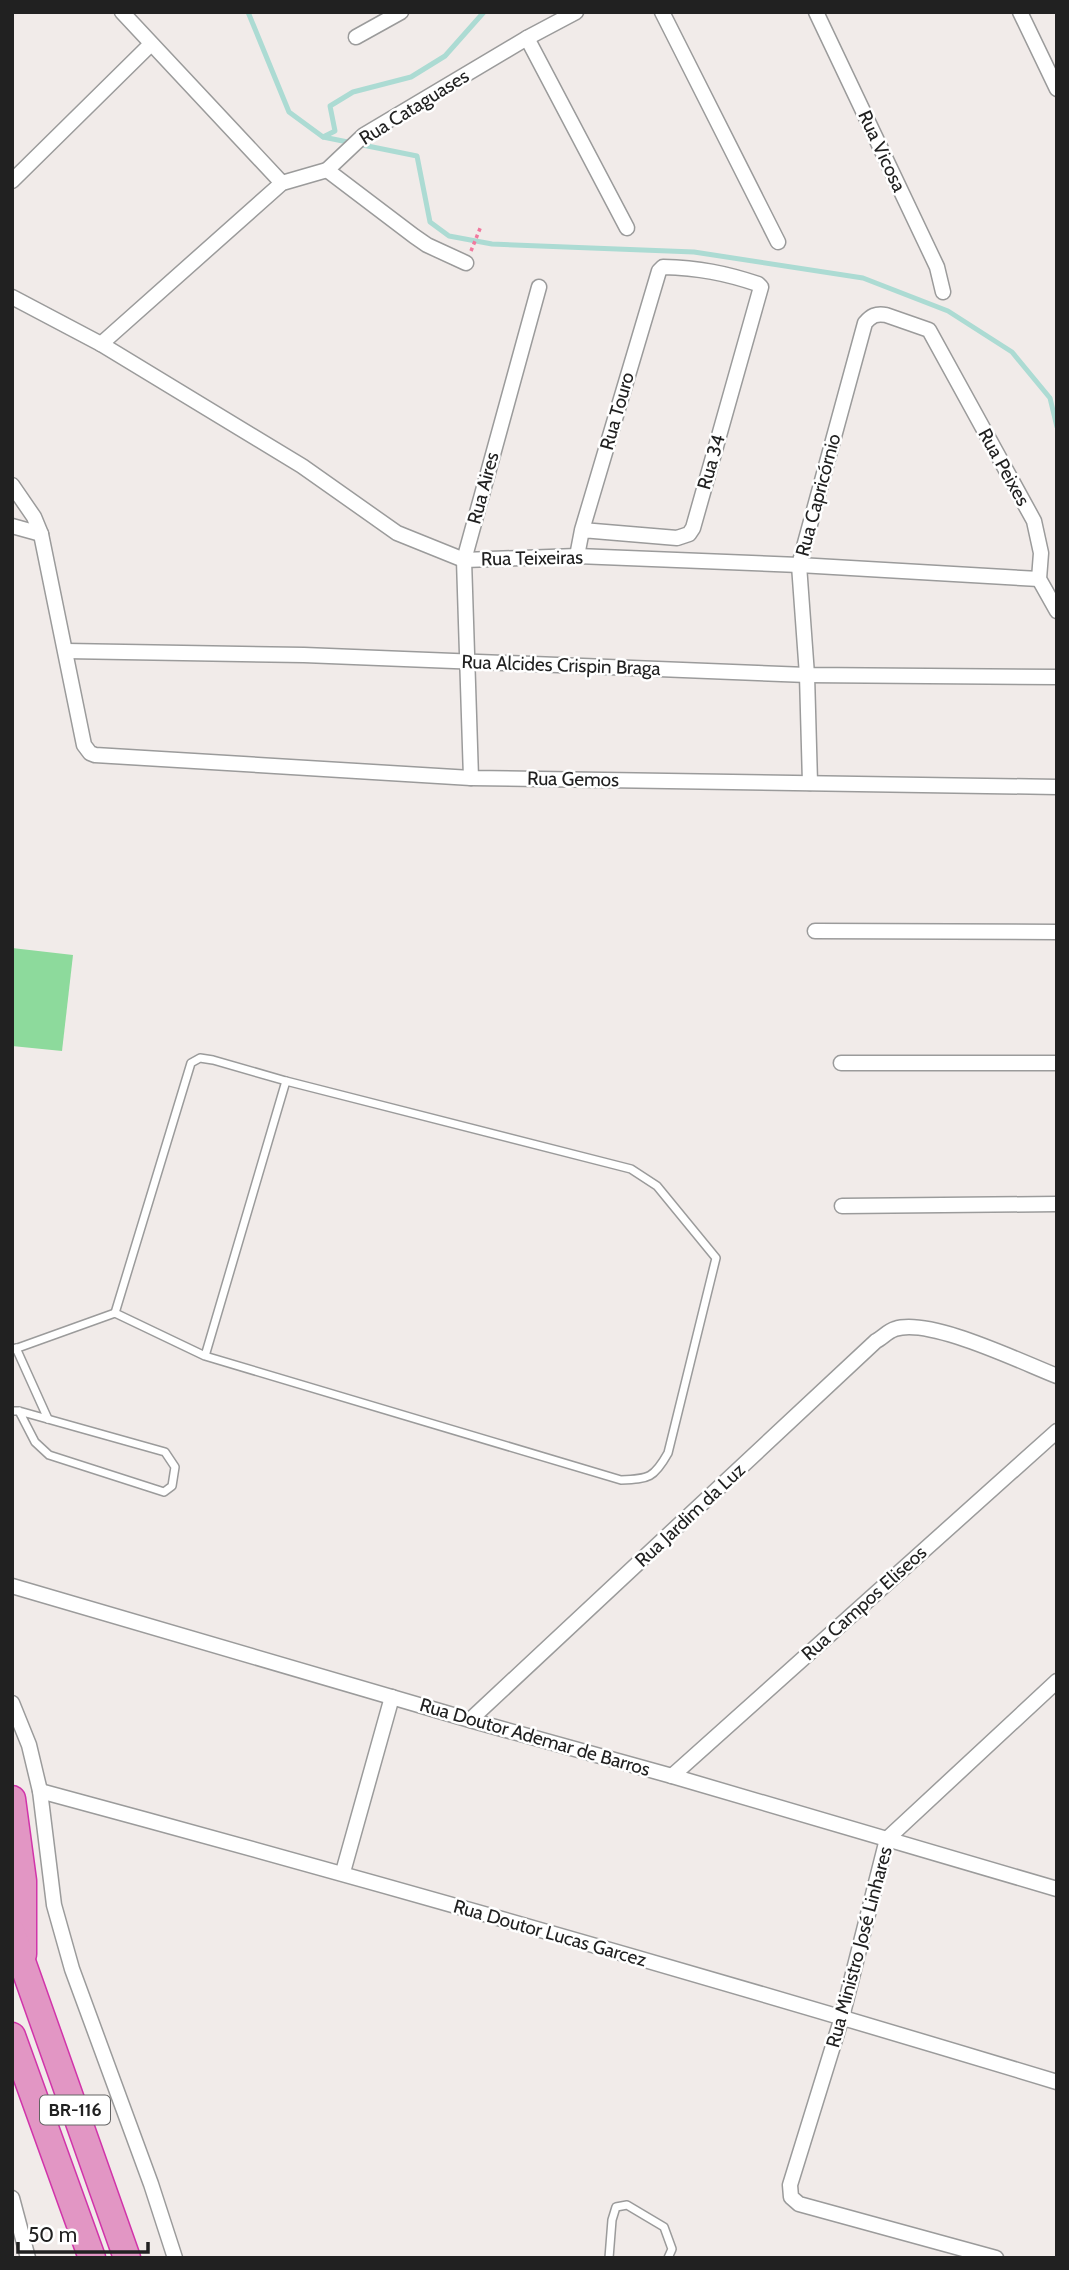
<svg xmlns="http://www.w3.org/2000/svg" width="1069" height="2270" font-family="Cabin,sans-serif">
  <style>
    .pitch { fill: #8dda9c }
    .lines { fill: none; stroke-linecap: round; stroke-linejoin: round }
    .stream { stroke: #acdbd3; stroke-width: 5 }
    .service-casing { stroke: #9b9b9b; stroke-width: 10 }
    .minor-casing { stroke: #9b9b9b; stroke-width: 17 }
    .motorway-casing { stroke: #d134aa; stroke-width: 29 }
    .path { stroke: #f1799e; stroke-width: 3.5; stroke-dasharray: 3.5 3.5; stroke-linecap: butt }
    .service { stroke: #fff; stroke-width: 7 }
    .minor { stroke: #fff; stroke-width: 14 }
    .motorway { stroke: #e296c4; stroke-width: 26 }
    .labels { text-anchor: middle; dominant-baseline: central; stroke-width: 5; stroke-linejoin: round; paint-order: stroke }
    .shield { fill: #fff; stroke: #646464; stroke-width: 2 }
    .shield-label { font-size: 18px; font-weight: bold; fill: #212121 }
    .street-label { font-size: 19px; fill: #212121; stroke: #fff }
  </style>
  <rect width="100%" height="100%" fill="#f1ebe9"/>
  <!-- pitch -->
  <path class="pitch" d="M 12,948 L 73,955 L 62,1051 L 12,1046 Z"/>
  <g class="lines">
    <!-- stream -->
    <g class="stream">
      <path d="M 248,12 L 289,112 L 323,137 L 417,156 L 430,222 L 449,236 L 492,244 L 694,252 L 863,278 L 948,311 L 1012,352 L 1050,398 L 1057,427"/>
      <path d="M 323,137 L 335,131 L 330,106 L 353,92 L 411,77 L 445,56 L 484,12"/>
    </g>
    <!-- service casing -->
    <g class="service-casing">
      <g id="service">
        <path d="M 115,1313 L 191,1063 L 200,1058 L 213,1060 L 286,1081"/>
        <path d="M 16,1348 L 48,1419"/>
        <path d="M 12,1350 L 115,1313 L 205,1356 L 621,1480 C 649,1479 654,1478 668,1453 L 716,1258 L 657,1186 L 631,1169 L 286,1081 L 205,1356"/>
        <path d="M 12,1411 L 19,1411 L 165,1452 L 175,1467 L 172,1486 L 164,1492 L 49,1455 L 35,1442 L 19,1411"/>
        <path d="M 609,2258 L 612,2220 L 616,2207 L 627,2205 L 664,2227 L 672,2249 L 668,2258"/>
      </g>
    </g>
    <!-- minor casing -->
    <g class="minor-casing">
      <g id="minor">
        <path d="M 122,12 L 282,183"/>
        <path d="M 662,12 L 778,242"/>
        <path d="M 816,12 L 937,267 L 943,292"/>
        <path d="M 1020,12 L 1057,89"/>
        <path d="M 356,37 L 401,12"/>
        <path d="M 527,38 L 627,228"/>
        <path d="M 327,170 L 414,236 L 427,245 L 466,263"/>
        <path d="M 12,181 L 151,44"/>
        <path d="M 12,297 L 101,344 L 302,466 L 397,533 L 464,560 L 577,556 L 799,565 L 1039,579"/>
        <path d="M 101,344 L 282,183 L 327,170 L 364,135 L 527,38 L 576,12"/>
        <path d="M 12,485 L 34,517 L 41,534 L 84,745 L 90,753 L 95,755 L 471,778 L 1057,787"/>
        <path d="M 12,526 L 41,534"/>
        <path d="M 577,556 L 582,530 L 659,271 L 663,267 C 699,268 725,273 758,284 L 761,287 L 693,528 L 689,534 L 677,538 L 582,530"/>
        <path d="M 66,651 L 304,655 L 807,675 L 1057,677"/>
        <path d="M 471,778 L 464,560 L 539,287"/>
        <path d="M 810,783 L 807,675 L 799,565 L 865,323 C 871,316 876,313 886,315 L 929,330 L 1034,521 L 1041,553 L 1039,579 L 1057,611"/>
        <path d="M 815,931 L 1057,932"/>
        <path d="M 841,1063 L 1057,1063"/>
        <path d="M 842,1206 L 1057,1204"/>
        <path d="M 12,1586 L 470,1720 L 672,1776 L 1057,1889"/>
        <path d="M 12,1703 L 29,1745 L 40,1791 L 54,1905 L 72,1969 L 151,2184 L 175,2258"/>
        <path d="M 470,1720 L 876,1341 C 882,1338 888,1331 895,1329 C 929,1317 1021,1362 1057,1376"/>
        <path d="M 672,1776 L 1057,1431"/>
        <path d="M 40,1791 C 381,1883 720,1980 1057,2082"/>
        <path d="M 343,1872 L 392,1697"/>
        <path d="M 12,2198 L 28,2258"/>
        <path d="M 996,2258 L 799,2204 L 791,2197 L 790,2185 L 842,2017 L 887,1839 L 1057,1681"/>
      </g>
    </g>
    <!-- motorway casing -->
    <g class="motorway-casing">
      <g id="motorway">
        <path d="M 12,1799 L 23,1881 L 23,1954"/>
        <path d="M 12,1933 L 127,2258"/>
        <path d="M 12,2036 L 92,2258"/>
      </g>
    </g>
    <!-- path -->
    <path class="path" d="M 471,251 L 481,226"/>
    <!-- service -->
    <use href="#service" class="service"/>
    <!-- minor -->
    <use href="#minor" class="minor"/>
    <!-- motorway -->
    <use href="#motorway" class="motorway"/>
  </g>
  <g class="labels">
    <!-- shield labels -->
    <rect class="shield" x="40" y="2095.5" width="70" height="29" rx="5"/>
    <g class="shield-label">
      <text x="75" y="2110">BR-116</text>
    </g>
    <!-- street labels -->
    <g class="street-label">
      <text transform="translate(414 107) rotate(-32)">Rua Cataguases</text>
      <text transform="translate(882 151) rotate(65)">Rua Vicosa</text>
      <text transform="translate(617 411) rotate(-74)">Rua Touro</text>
      <text transform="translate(711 462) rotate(-74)">Rua 34</text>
      <text transform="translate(1004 467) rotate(61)">Rua Peixes</text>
      <text transform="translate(483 488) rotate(-75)">Rua Aires</text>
      <text transform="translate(818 495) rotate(-75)">Rua Capricórnio</text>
      <text transform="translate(532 558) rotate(-1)">Rua Teixeiras</text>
      <text transform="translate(561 665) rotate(2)">Rua Alcides Crispin Braga</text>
      <text transform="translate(573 779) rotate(1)">Rua Gemos</text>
      <text transform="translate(690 1515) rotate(-43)">Rua Jardim da Luz</text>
      <text transform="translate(864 1603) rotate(-42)">Rua Campos Eliseos</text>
      <text transform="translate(535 1737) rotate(16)">Rua Doutor Ademar de Barros</text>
      <text transform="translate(550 1933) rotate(16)">Rua Doutor Lucas Garcez</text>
      <text transform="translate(859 1947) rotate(-75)">Rua Ministro José Linhares</text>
    </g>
  </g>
  <!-- border -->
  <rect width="1069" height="2270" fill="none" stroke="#212121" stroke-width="28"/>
  <!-- scale -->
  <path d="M18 2242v10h130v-10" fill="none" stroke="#212121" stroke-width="3.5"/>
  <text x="28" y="2242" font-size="21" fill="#212121" stroke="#ffffff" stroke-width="5" paint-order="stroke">50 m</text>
</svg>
